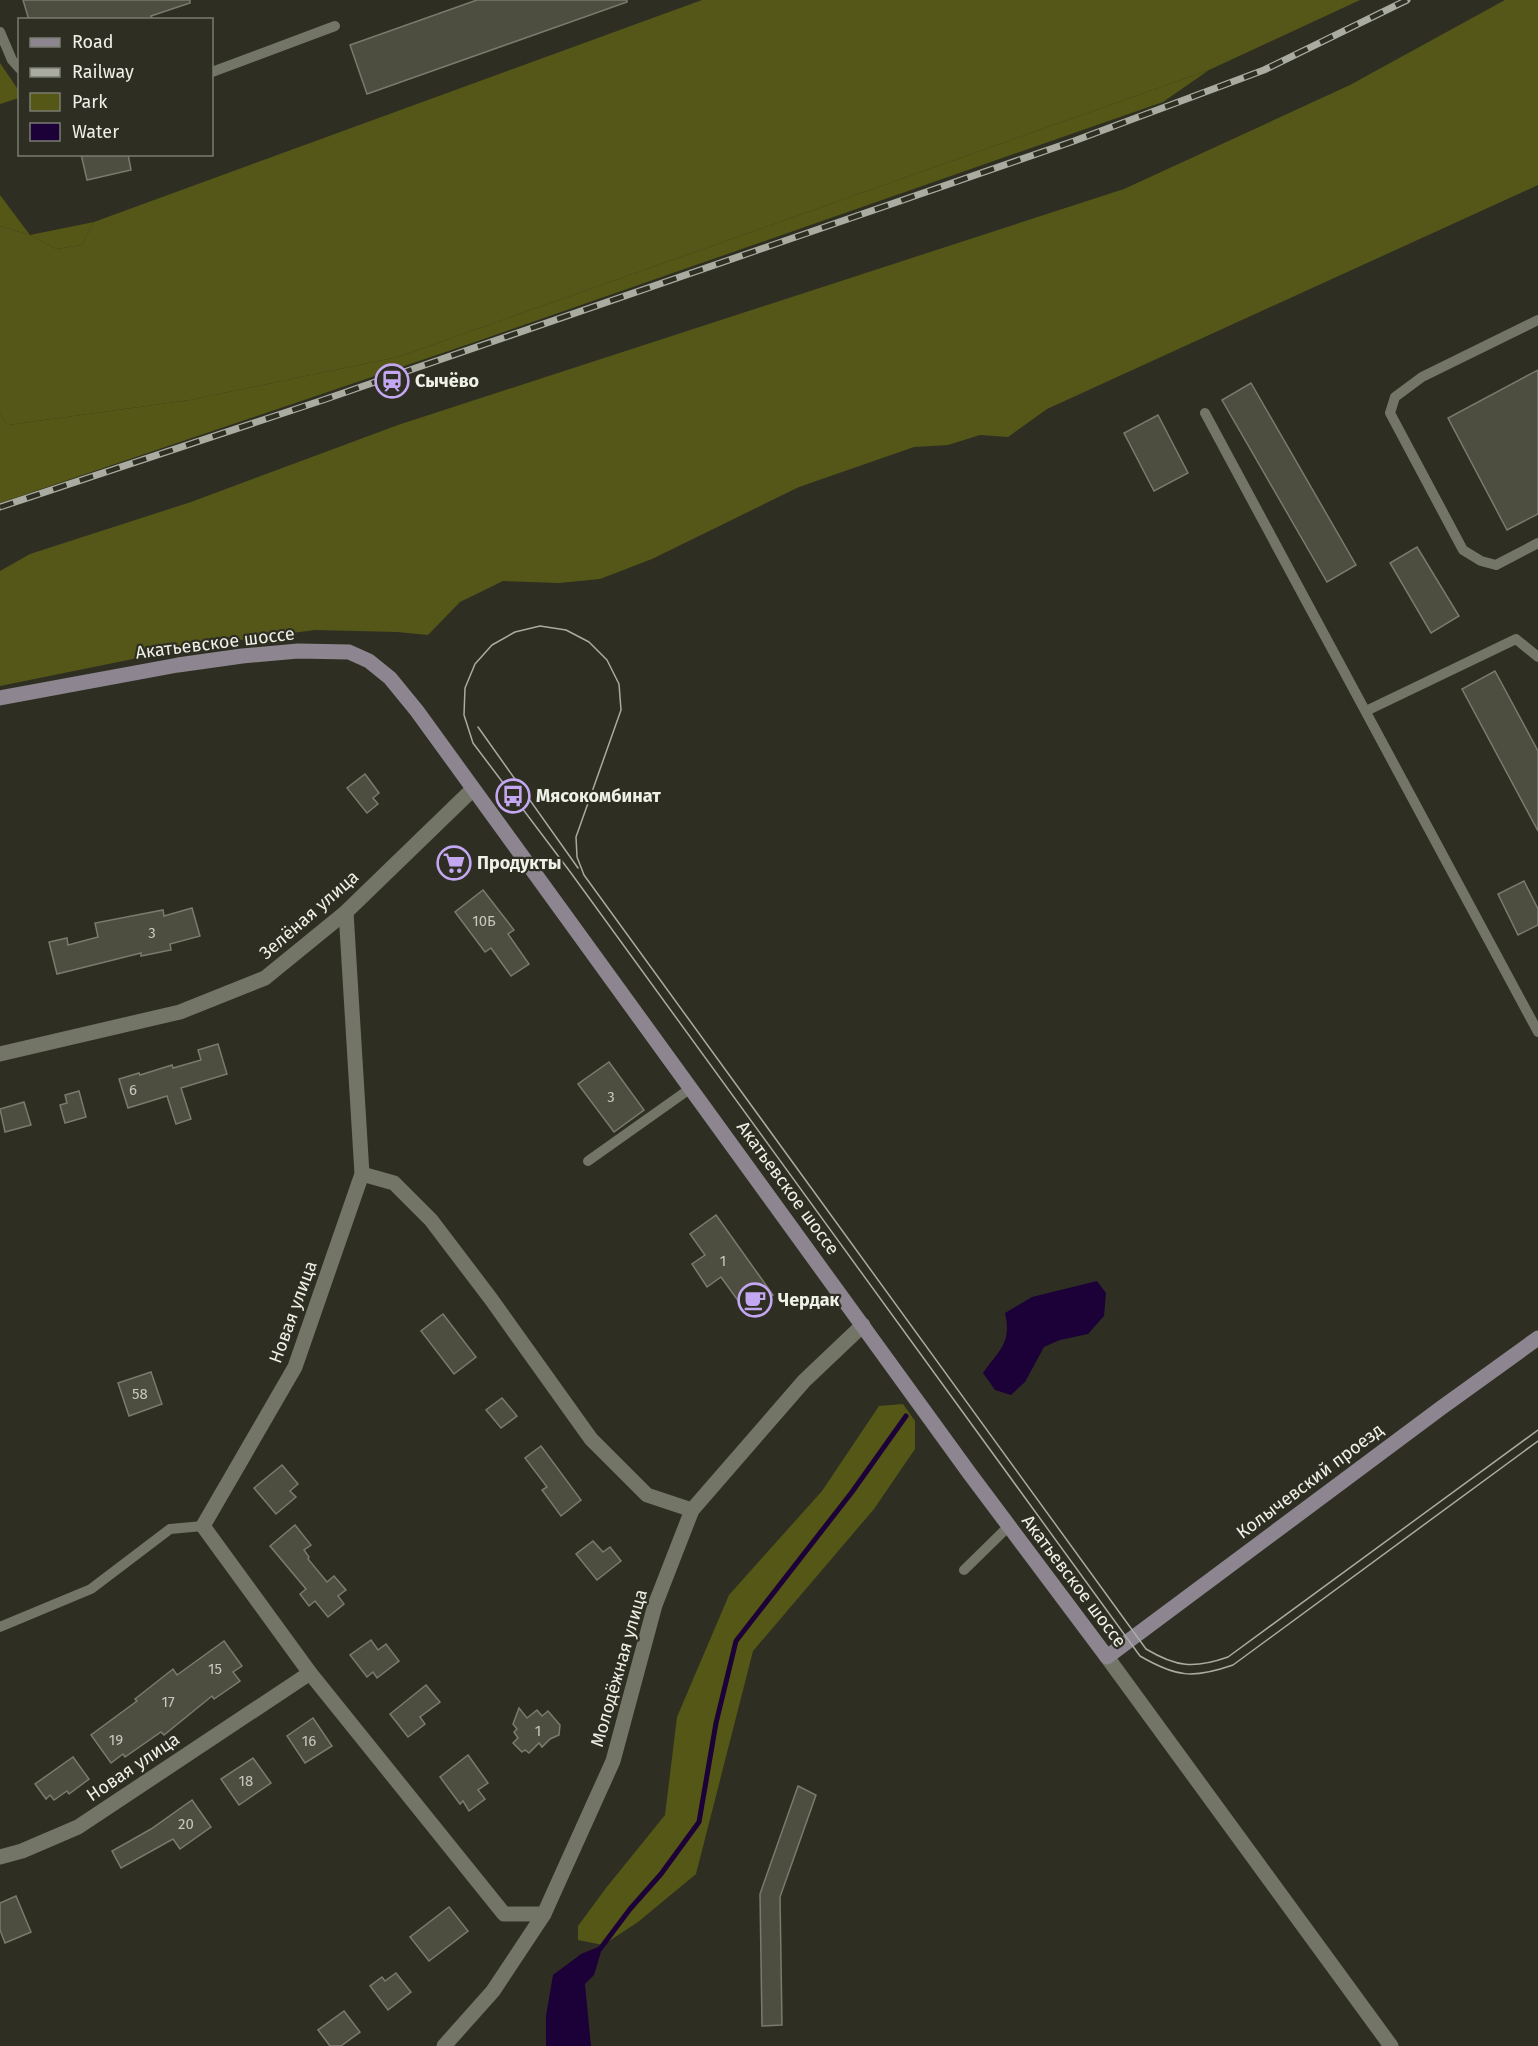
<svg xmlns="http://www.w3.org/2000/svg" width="1538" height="2046" font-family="'Fira Sans',sans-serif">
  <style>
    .green { fill: #555716 }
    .forest { fill: #555719 }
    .water { fill: #1c0038 }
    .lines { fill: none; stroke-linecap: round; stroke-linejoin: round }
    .stream { stroke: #1c0038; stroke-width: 5 }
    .building { fill: #4d4e40; stroke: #797b6c; stroke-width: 1.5 }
    .service { stroke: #737566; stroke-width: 10 }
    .minor { stroke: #737566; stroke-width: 15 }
    .tertiary { stroke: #737566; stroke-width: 15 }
    .secondary { stroke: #8d8691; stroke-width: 15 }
    .tram { stroke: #aaaba1; stroke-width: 1.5 }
    .rail-casing { stroke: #aaaba1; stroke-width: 7 }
    .rail { stroke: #2e2f22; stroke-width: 4.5; stroke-dasharray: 14; stroke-linecap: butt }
    .labels { text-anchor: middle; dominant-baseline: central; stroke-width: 4.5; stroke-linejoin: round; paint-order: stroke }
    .number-label { font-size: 15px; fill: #c6c8bd }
    .poi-label { font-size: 18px; font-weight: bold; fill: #eff0e7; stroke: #2e2f22; text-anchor: start }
    .street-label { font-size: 18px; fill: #eff0e7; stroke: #2e2f22 }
  </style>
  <rect width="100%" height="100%" fill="#2e2f22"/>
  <!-- green -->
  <g class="green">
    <path d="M 0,63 L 19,91 L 19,98 L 0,104 Z"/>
    <path d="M 1209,70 L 1163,102 L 478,341 L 0,503 L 0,414 L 8,425 L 190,400 L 398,357 Z"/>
    <path d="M 0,195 L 30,235 L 94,222 L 82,245 L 56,249 L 30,235 L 0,226 Z"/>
    <path d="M 903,1404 L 915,1421 L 915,1449 L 874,1509 L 753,1651 L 696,1874 L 638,1922 L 603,1945 L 578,1940 L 578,1926 L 606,1888 L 665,1815 L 677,1717 L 729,1595 L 822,1491 L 879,1406 Z"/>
  </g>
  <!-- forest -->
  <g class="forest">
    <path d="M 702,0 L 1360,0 L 1209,70 L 398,357 L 190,400 L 8,425 L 0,414 L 0,226 L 30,235 L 56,249 L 82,245 L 94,222 Z"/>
    <path d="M 1505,0 L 1538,0 L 1538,185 L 1047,409 L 1008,437 L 980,435 L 948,445 L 914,447 L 799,487 L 652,559 L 600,579 L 559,583 L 503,581 L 460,602 L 428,635 L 397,632 L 315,630 L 202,645 L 0,686 L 0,571 L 30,554 L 191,502 L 398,425 L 1124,189 L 1350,85 Z"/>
  </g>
  <!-- water -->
  <g class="water">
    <path d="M 1097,1281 L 1106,1293 L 1104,1316 L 1088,1334 L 1060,1340 L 1044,1347 L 1025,1382 L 1011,1395 L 995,1390 L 983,1373 C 999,1350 1012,1343 1005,1313 L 1032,1297 Z"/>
    <path d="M 603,1945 L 594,1975 L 585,1984 L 591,2046 L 546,2046 L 546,2016 L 553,1975 L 581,1954 Z"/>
  </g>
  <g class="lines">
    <!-- stream -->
    <path class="stream" d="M 600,1949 L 630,1909 L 661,1874 L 699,1822 L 716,1723 L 736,1641 L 852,1492 L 906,1416"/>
  </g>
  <!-- building -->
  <g class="building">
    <path d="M 23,0 L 190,0 L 190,3 L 151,16 L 153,20 L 29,20 Z"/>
    <path d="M 477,0 L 627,0 L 627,2 L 367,94 L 350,45 Z"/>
    <path d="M 81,154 L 128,154 L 131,170 L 87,180 Z"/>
    <path d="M 1538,370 L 1538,514 L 1507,530 L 1448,418 Z"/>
    <path d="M 1251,383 L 1356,565 L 1327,582 L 1222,400 Z"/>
    <path d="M 1158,415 L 1188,473 L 1154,491 L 1124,433 Z"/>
    <path d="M 1417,547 L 1459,616 L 1431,633 L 1390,563 Z"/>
    <path d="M 1495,671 L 1538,751 L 1538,831 L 1462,689 Z"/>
    <path d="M 365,774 L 379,793 L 373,798 L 378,804 L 367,813 L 347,788 Z"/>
    <path d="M 455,848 L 469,867 L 453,879 L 439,860 Z"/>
    <path d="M 1524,881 L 1538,909 L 1538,925 L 1518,935 L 1498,894 Z"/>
    <path d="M 483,890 L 514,930 L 508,934 L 529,964 L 511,976 L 491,948 L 485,952 L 455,912 Z"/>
    <path d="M 192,908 L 200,936 L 170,944 L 171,950 L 141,956 L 141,953 L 57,974 L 49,942 L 67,938 L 68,945 L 98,937 L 95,923 L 163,910 L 164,916 Z"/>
    <path d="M 218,1044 L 227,1074 L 181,1088 L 191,1119 L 176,1124 L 167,1096 L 128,1108 L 119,1079 L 139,1073 L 140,1075 L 172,1065 L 173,1068 L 201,1060 L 198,1050 Z"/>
    <path d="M 609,1062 L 644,1110 L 614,1132 L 578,1084 Z"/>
    <path d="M 79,1091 L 86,1117 L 65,1123 L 60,1105 L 67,1103 L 65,1095 Z"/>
    <path d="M 24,1102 L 31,1125 L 5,1132 L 0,1109 Z"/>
    <path d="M 716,1215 L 773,1295 L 747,1313 L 721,1277 L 707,1287 L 692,1264 L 705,1255 L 690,1234 Z"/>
    <path d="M 443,1314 L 476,1357 L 454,1374 L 421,1331 Z"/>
    <path d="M 151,1372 L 162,1404 L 129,1416 L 118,1383 Z"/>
    <path d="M 502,1398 L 517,1416 L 501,1428 L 486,1410 Z"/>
    <path d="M 541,1446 L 581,1500 L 561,1516 L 542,1490 L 547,1487 L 525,1458 Z"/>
    <path d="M 282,1465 L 298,1484 L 290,1491 L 296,1497 L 276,1514 L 254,1488 Z"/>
    <path d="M 295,1525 L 311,1545 L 304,1550 L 309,1557 L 308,1559 L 327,1582 L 334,1576 L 346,1590 L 338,1596 L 344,1604 L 328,1617 L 315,1601 L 309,1606 L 300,1594 L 306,1589 L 270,1546 Z"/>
    <path d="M 593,1541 L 603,1552 L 610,1547 L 621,1561 L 597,1580 L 576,1554 Z"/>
    <path d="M 371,1640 L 378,1650 L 386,1644 L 399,1661 L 377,1678 L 373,1672 L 367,1677 L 350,1655 Z"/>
    <path d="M 224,1641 L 242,1666 L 233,1672 L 240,1681 L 214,1699 L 212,1696 L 164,1735 L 161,1732 L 125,1757 L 123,1754 L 111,1763 L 91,1735 L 137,1701 L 135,1699 L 173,1669 L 177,1675 Z"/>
    <path d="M 426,1685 L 440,1702 L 420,1717 L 425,1724 L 408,1737 L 390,1714 Z"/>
    <path d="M 519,1708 L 527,1718 L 537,1710 L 542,1716 L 548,1711 L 560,1725 L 559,1735 L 550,1739 L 542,1747 L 539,1743 L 529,1753 L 525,1750 L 522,1752 L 513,1743 L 518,1738 L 514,1732 L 517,1729 L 513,1724 Z"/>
    <path d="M 313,1718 L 332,1746 L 305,1763 L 287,1736 Z"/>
    <path d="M 468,1755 L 488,1783 L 478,1790 L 485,1799 L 469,1811 L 463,1801 L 460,1804 L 440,1777 Z"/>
    <path d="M 73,1757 L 89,1779 L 69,1794 L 67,1791 L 54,1800 L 50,1795 L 46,1799 L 35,1784 Z"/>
    <path d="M 253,1758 L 271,1783 L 239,1805 L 221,1779 Z"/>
    <path d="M 798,1786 L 816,1795 L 780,1897 L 782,2025 L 762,2026 L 760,1894 Z"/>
    <path d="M 192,1800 L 211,1827 L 180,1849 L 173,1839 L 121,1868 L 112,1851 L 151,1829 Z"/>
    <path d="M 16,1896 L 31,1932 L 5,1943 L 0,1930 L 0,1903 Z"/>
    <path d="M 449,1907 L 468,1931 L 429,1961 L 410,1937 Z"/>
    <path d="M 396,1973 L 411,1992 L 388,2010 L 370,1986 L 382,1977 L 385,1981 Z"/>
    <path d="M 344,2011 L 360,2032 L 341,2046 L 330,2046 L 318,2030 Z"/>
  </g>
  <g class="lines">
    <!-- service -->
    <g class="service">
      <path d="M 0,32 L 12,60 L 20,69"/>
      <path d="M 212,72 L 335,26"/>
      <path d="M 1538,320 L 1422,377 L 1395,397 L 1390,413 L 1463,550 L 1481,561 L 1496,565 L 1538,543"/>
      <path d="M 1205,413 L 1538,1032"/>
      <path d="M 1366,711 L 1516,639 L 1538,657"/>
      <path d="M 588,1161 L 691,1088"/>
      <path d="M 964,1570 L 1009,1526"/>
      <path d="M 0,1627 L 91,1589 L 170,1529 L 203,1526"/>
    </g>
    <!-- minor -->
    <g class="minor">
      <path d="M 346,912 L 362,1174 L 295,1367 L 203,1526 L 310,1673 L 504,1914 L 544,1914"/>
      <path d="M 0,1054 L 180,1012 L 265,978 L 346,912 L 473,789"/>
      <path d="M 362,1174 L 394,1183 L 431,1220 L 491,1299 L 591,1439 L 647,1495 L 692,1510"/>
      <path d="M 0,1857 L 22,1851 L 78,1827 L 310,1673"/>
      <path d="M 444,2046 L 493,1991 L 544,1914 L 613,1761 L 655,1605 L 692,1510 L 804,1381 L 863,1325"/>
    </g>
    <!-- tertiary -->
    <path class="tertiary" d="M 1107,1657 L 1391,2046"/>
    <!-- secondary -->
    <path class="secondary" d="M 0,698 L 178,665 L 242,656 L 298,651 L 349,652 L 369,661 L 390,678 L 417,711 L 970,1474 L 1107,1657 L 1441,1408 L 1538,1338"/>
    <!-- tram -->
    <g class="tram">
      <path d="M 478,727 L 578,868"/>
      <path d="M 1538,1430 L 1228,1657 C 1194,1669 1176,1667 1146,1649 L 584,875 L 577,857 L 576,837 L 621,710 L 619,684 L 607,660 L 589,642 L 566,630 L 540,626 L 515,632 L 492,645 L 475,664 L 465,688 L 464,715 L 473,743 L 571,873 L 1140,1656 C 1176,1677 1193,1679 1233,1665 L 1538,1441"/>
    </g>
    <!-- rail casing -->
    <g class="rail-casing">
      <path id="rail" d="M 0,507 L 323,400 L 1074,141 L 1264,70 L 1407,0"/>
    </g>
    <!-- rail -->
    <use href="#rail" class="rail"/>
  </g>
  <!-- icons -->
  <defs>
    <g id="station-ring" transform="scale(1.725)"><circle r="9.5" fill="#2e2f22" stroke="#c4a7f1" stroke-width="1.5"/><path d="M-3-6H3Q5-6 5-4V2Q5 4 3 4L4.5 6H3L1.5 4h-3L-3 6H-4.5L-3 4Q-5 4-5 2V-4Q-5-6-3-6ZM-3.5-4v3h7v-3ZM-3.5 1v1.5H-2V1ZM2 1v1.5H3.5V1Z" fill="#c4a7f1"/></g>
    <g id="bus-ring" transform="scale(1.725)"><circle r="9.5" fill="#2e2f22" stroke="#c4a7f1" stroke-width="1.5"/><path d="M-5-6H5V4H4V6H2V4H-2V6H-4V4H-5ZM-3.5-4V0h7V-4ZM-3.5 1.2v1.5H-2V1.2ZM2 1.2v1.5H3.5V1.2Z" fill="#c4a7f1"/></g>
    <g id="supermarket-ring" transform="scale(1.725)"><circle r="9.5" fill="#2e2f22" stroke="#c4a7f1" stroke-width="1.5"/><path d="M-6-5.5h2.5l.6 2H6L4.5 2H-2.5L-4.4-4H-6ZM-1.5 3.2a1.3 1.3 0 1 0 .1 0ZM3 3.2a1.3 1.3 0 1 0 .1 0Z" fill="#c4a7f1"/></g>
    <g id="cafe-ring" transform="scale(1.725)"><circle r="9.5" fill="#2e2f22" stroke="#c4a7f1" stroke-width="1.5"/><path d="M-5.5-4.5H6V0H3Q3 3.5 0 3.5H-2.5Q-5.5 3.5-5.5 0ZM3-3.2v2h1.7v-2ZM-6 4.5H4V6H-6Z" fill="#c4a7f1"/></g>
  </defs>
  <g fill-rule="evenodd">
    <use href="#station-ring" x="392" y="381"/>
    <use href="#bus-ring" x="513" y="796"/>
    <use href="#supermarket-ring" x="454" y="863"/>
    <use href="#cafe-ring" x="755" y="1300"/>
  </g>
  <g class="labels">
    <!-- number labels -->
    <g class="number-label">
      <text x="484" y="921">10Б</text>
      <text x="152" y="933">3</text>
      <text x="133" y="1090">6</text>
      <text x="611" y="1097">3</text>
      <text x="723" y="1261">1</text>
      <text x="140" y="1394">58</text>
      <text x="215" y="1669">15</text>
      <text x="168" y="1702">17</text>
      <text x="538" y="1731">1</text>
      <text x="116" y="1740">19</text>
      <text x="309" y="1741">16</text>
      <text x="246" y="1781">18</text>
      <text x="186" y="1824">20</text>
    </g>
    <!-- poi labels -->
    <g class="poi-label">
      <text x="415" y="381">Сычёво</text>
      <text x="536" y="796">Мясокомбинат</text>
      <text x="477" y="863">Продукты</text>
      <text x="778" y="1300">Чердак</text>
    </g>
    <!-- street labels -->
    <g class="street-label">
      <text transform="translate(215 643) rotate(-7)">Акатьевское шоссе</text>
      <text transform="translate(309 915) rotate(-41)">Зелёная улица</text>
      <text transform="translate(788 1188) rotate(54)">Акатьевское шоссе</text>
      <text transform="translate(293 1312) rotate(-70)">Новая улица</text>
      <text transform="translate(1310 1481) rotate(-37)">Колычевский проезд</text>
      <text transform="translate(1074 1581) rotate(53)">Акатьевское шоссе</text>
      <text transform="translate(619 1668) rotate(-74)">Молодёжная улица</text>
      <text transform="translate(133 1767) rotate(-34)">Новая улица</text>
    </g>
  </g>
  <!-- legend -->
  <rect x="18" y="18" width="195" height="138" fill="#2e2f22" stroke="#7b7c71" stroke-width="1.5"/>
  <rect x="30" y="38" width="30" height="9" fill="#8d8691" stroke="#7b7c71" stroke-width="1.5"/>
  <text x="72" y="48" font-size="18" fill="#eff0e7">Road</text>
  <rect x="30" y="68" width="30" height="9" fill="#aaaba1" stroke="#7b7c71" stroke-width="1.5"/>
  <text x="72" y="78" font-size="18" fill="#eff0e7">Railway</text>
  <rect x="30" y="93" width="30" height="18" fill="#555716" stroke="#7b7c71" stroke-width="1.5"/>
  <text x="72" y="108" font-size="18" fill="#eff0e7">Park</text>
  <rect x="30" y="123" width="30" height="18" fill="#1c0038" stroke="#7b7c71" stroke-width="1.5"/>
  <text x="72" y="138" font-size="18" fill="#eff0e7">Water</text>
</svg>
